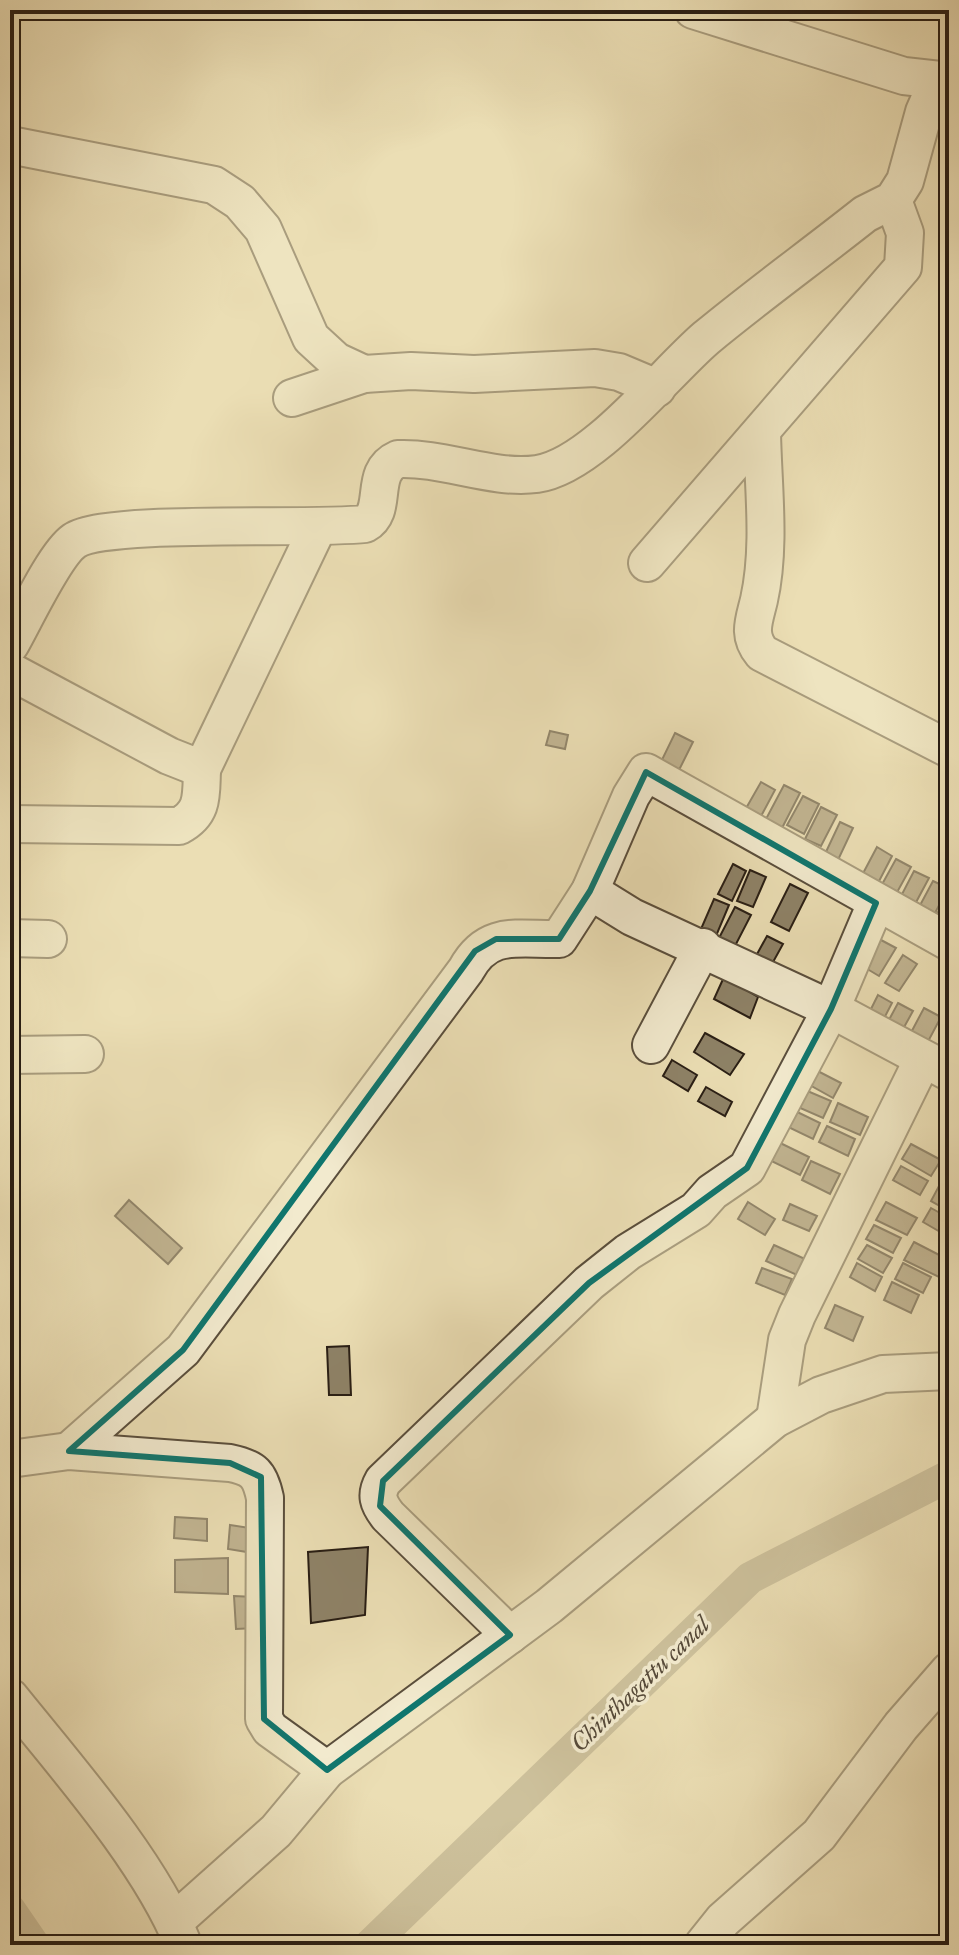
<svg xmlns="http://www.w3.org/2000/svg" width="959" height="1955" font-family="'IM FELL Great Primer',serif">
  <style>
    .lines { fill: none; stroke-linecap: round; stroke-linejoin: round }
    .canal { stroke: #a99d7e; stroke-width: 32 }
    .building { fill: #8e8267; stroke: #291e14; stroke-width: 2 }
    .street-casing { stroke: #5a4e3c; stroke-width: 40 }
    .street { stroke: #f2eace; stroke-width: 36 }
    .marked { fill: none; stroke: #0f766e; stroke-width: 6; stroke-linejoin: round }
    .labels { text-anchor: middle; dominant-baseline: central; stroke-width: 7; stroke-linejoin: round; paint-order: stroke }
    .water-label { font-size: 24px; font-style: italic; fill: #564a39; stroke: #f2eace }
  </style>
  <rect width="100%" height="100%" fill="#ebdeb4"/>
  <filter id="stains"><feTurbulence type="fractalNoise" baseFrequency=".0025" numOctaves="4"/><feColorMatrix values="0 0 0 0 .2 0 0 0 0 .09 0 0 0 0 .02 0 0 0 .5 -.17"/></filter>
  <radialGradient id="worn" r=".72"><stop offset=".6" stop-color="#630" stop-opacity="0"/><stop offset="1" stop-color="#630" stop-opacity=".3"/></radialGradient>
  <g class="lines">
    <!-- canal -->
    <g class="canal">
      <path d="M 10,1910 L 34,1945"/>
      <path d="M 370,1945 L 750,1578 L 949,1476"/>
    </g>
  </g>
  <!-- building -->
  <g class="building">
    <path d="M 550,731 L 568,735 L 565,749 L 546,745 Z"/>
    <path d="M 675,733 L 693,742 L 677,774 L 659,766 Z"/>
    <path d="M 761,782 L 775,790 L 760,818 L 745,810 Z"/>
    <path d="M 784,785 L 800,793 L 782,828 L 766,819 Z"/>
    <path d="M 803,796 L 819,804 L 804,834 L 787,825 Z"/>
    <path d="M 821,807 L 837,815 L 821,846 L 805,839 Z"/>
    <path d="M 840,822 L 853,828 L 838,860 L 825,854 Z"/>
    <path d="M 877,847 L 892,856 L 876,887 L 860,879 Z"/>
    <path d="M 896,859 L 911,867 L 895,896 L 880,888 Z"/>
    <path d="M 733,864 L 746,871 L 732,901 L 718,894 Z"/>
    <path d="M 750,870 L 766,877 L 753,907 L 737,901 Z"/>
    <path d="M 914,871 L 929,878 L 914,906 L 900,898 Z"/>
    <path d="M 933,881 L 948,888 L 933,917 L 918,909 Z"/>
    <path d="M 790,884 L 808,893 L 789,931 L 771,922 Z"/>
    <path d="M 949,893 L 949,923 L 934,919 Z"/>
    <path d="M 714,899 L 729,905 L 716,936 L 701,929 Z"/>
    <path d="M 735,907 L 751,915 L 735,946 L 719,938 Z"/>
    <path d="M 767,936 L 783,944 L 767,973 L 751,965 Z"/>
    <path d="M 881,940 L 896,948 L 879,976 L 864,967 Z"/>
    <path d="M 903,955 L 917,964 L 899,991 L 885,983 Z"/>
    <path d="M 724,977 L 758,997 L 750,1018 L 714,999 Z"/>
    <path d="M 878,995 L 892,1003 L 879,1028 L 865,1021 Z"/>
    <path d="M 898,1003 L 913,1011 L 898,1038 L 883,1031 Z"/>
    <path d="M 924,1008 L 941,1017 L 923,1051 L 906,1042 Z"/>
    <path d="M 705,1033 L 744,1054 L 730,1075 L 694,1052 Z"/>
    <path d="M 672,1060 L 697,1075 L 688,1091 L 663,1076 Z"/>
    <path d="M 806,1065 L 841,1083 L 833,1098 L 799,1079 Z"/>
    <path d="M 706,1087 L 732,1102 L 725,1116 L 698,1101 Z"/>
    <path d="M 798,1087 L 831,1101 L 823,1118 L 791,1104 Z"/>
    <path d="M 838,1103 L 868,1117 L 860,1135 L 830,1122 Z"/>
    <path d="M 789,1108 L 820,1123 L 813,1139 L 782,1124 Z"/>
    <path d="M 827,1126 L 855,1139 L 848,1156 L 819,1142 Z"/>
    <path d="M 770,1138 L 809,1157 L 800,1175 L 761,1156 Z"/>
    <path d="M 911,1144 L 941,1160 L 931,1176 L 902,1159 Z"/>
    <path d="M 811,1161 L 840,1174 L 830,1194 L 802,1180 Z"/>
    <path d="M 901,1166 L 928,1181 L 920,1195 L 893,1180 Z"/>
    <path d="M 939,1186 L 949,1191 L 949,1211 L 931,1201 Z"/>
    <path d="M 129,1200 L 182,1248 L 168,1264 L 115,1216 Z"/>
    <path d="M 748,1202 L 775,1219 L 765,1235 L 738,1219 Z"/>
    <path d="M 886,1202 L 917,1218 L 907,1235 L 876,1220 Z"/>
    <path d="M 790,1204 L 817,1216 L 809,1231 L 783,1220 Z"/>
    <path d="M 931,1208 L 949,1218 L 949,1237 L 923,1222 Z"/>
    <path d="M 874,1225 L 901,1238 L 893,1253 L 866,1239 Z"/>
    <path d="M 914,1242 L 949,1260 L 941,1278 L 904,1260 Z"/>
    <path d="M 774,1245 L 805,1259 L 797,1275 L 766,1261 Z"/>
    <path d="M 867,1245 L 892,1258 L 883,1273 L 858,1259 Z"/>
    <path d="M 857,1263 L 882,1277 L 875,1291 L 850,1277 Z"/>
    <path d="M 903,1263 L 931,1277 L 923,1293 L 895,1279 Z"/>
    <path d="M 762,1268 L 792,1279 L 785,1295 L 756,1283 Z"/>
    <path d="M 892,1282 L 919,1295 L 911,1313 L 884,1300 Z"/>
    <path d="M 835,1305 L 863,1317 L 853,1341 L 825,1328 Z"/>
    <path d="M 349,1346 L 351,1395 L 329,1395 L 327,1347 Z"/>
    <path d="M 175,1517 L 207,1519 L 207,1541 L 174,1538 Z"/>
    <path d="M 230,1525 L 250,1528 L 247,1552 L 228,1549 Z"/>
    <path d="M 368,1547 L 365,1615 L 311,1623 L 308,1552 Z"/>
    <path d="M 228,1558 L 228,1594 L 175,1592 L 175,1560 Z"/>
    <path d="M 234,1596 L 254,1597 L 256,1628 L 236,1629 Z"/>
  </g>
  <g class="lines">
    <!-- street casing -->
    <g class="street-casing">
      <g id="street">
        <path d="M 693,10 L 904,76 L 949,81"/>
        <path d="M 10,145 L 214,185 L 240,202 L 263,229 L 311,338 L 336,361 L 364,374"/>
        <path d="M 292,398 L 364,374 L 411,371 L 474,374 L 595,368 L 619,372 L 657,388"/>
        <path d="M 762,432 C 763,487 771,546 759,600 C 754,621 747,635 762,653 L 949,749"/>
        <path d="M 647,563 L 903,267 L 905,233 L 893,200"/>
        <path d="M 10,645 C 24,621 54,555 74,541 C 105,519 312,530 365,524 C 389,511 368,472 398,459 C 444,457 491,480 537,474 C 593,466 664,374 706,338 C 758,295 812,256 865,214 L 893,200 L 905,181 L 924,112 L 938,80"/>
        <path d="M 10,671 L 169,756 L 202,769 L 318,527"/>
        <path d="M 10,824 L 179,826 C 204,813 201,795 202,769"/>
        <path d="M 590,891 L 632,917 L 831,1009 L 949,1072"/>
        <path d="M 10,938 L 48,939"/>
        <path d="M 651,1045 L 703,947"/>
        <path d="M 10,1055 L 85,1054"/>
        <path d="M 775,1419 L 787,1340 L 797,1315 L 923,1059"/>
        <path d="M 69,1451 L 183,1350 L 466,970 C 488,929 519,940 559,939 L 590,891 L 631,796 L 646,772 L 949,942"/>
        <path d="M 10,1459 L 69,1451 L 230,1463 C 254,1468 260,1474 265,1498 L 264,1719 L 270,1729 L 327,1770 L 276,1831 L 174,1922"/>
        <path d="M 510,1635 L 388,1516 C 378,1503 375,1495 383,1481 L 589,1283 L 628,1252 L 696,1210 L 712,1192 L 747,1168 L 831,1009 L 876,903"/>
        <path d="M 10,1697 C 67,1768 149,1860 183,1944"/>
        <path d="M 327,1770 L 549,1606 L 775,1419 L 821,1395 L 883,1374 L 949,1371"/>
        <path d="M 703,1945 L 723,1920 L 819,1835 L 901,1726 L 949,1671"/>
      </g>
    </g>
    <!-- street -->
    <use href="#street" class="street"/>
  </g>
  <!-- marked area -->
  <path d="M0 0H959V1955H0ZM 646,772 L 876,903 L 831,1009 L 747,1168 L 589,1283 L 383,1481 L 380,1506 L 510,1635 L 327,1770 L 264,1719 L 261,1477 L 230,1463 L 69,1451 L 183,1350 L 475,951 L 496,939 L 559,939 L 590,891 Z" fill="#ebdeb4" fill-opacity=".55" fill-rule="evenodd"/>
  <path class="marked" d="M 646,772 L 876,903 L 831,1009 L 747,1168 L 589,1283 L 383,1481 L 380,1506 L 510,1635 L 327,1770 L 264,1719 L 261,1477 L 230,1463 L 69,1451 L 183,1350 L 475,951 L 496,939 L 559,939 L 590,891 Z"/>
  <g class="labels">
    <!-- water labels -->
    <g class="water-label">
      <text transform="translate(640 1684) rotate(-44)">Chinthagattu canal</text>
    </g>
  </g>
  <!-- margin -->
  <rect width="959" height="1955" fill="none" stroke="#ebdeb4" stroke-width="40"/>
  <rect x="12" y="12" width="935" height="1931" fill="none" stroke="#291e14" stroke-width="4"/>
  <rect x="20" y="20" width="919" height="1915" fill="none" stroke="#291e14" stroke-width="2"/>
  <rect width="100%" height="100%" filter="url(#stains)"/>
  <rect width="100%" height="100%" fill="url(#worn)"/>
</svg>
